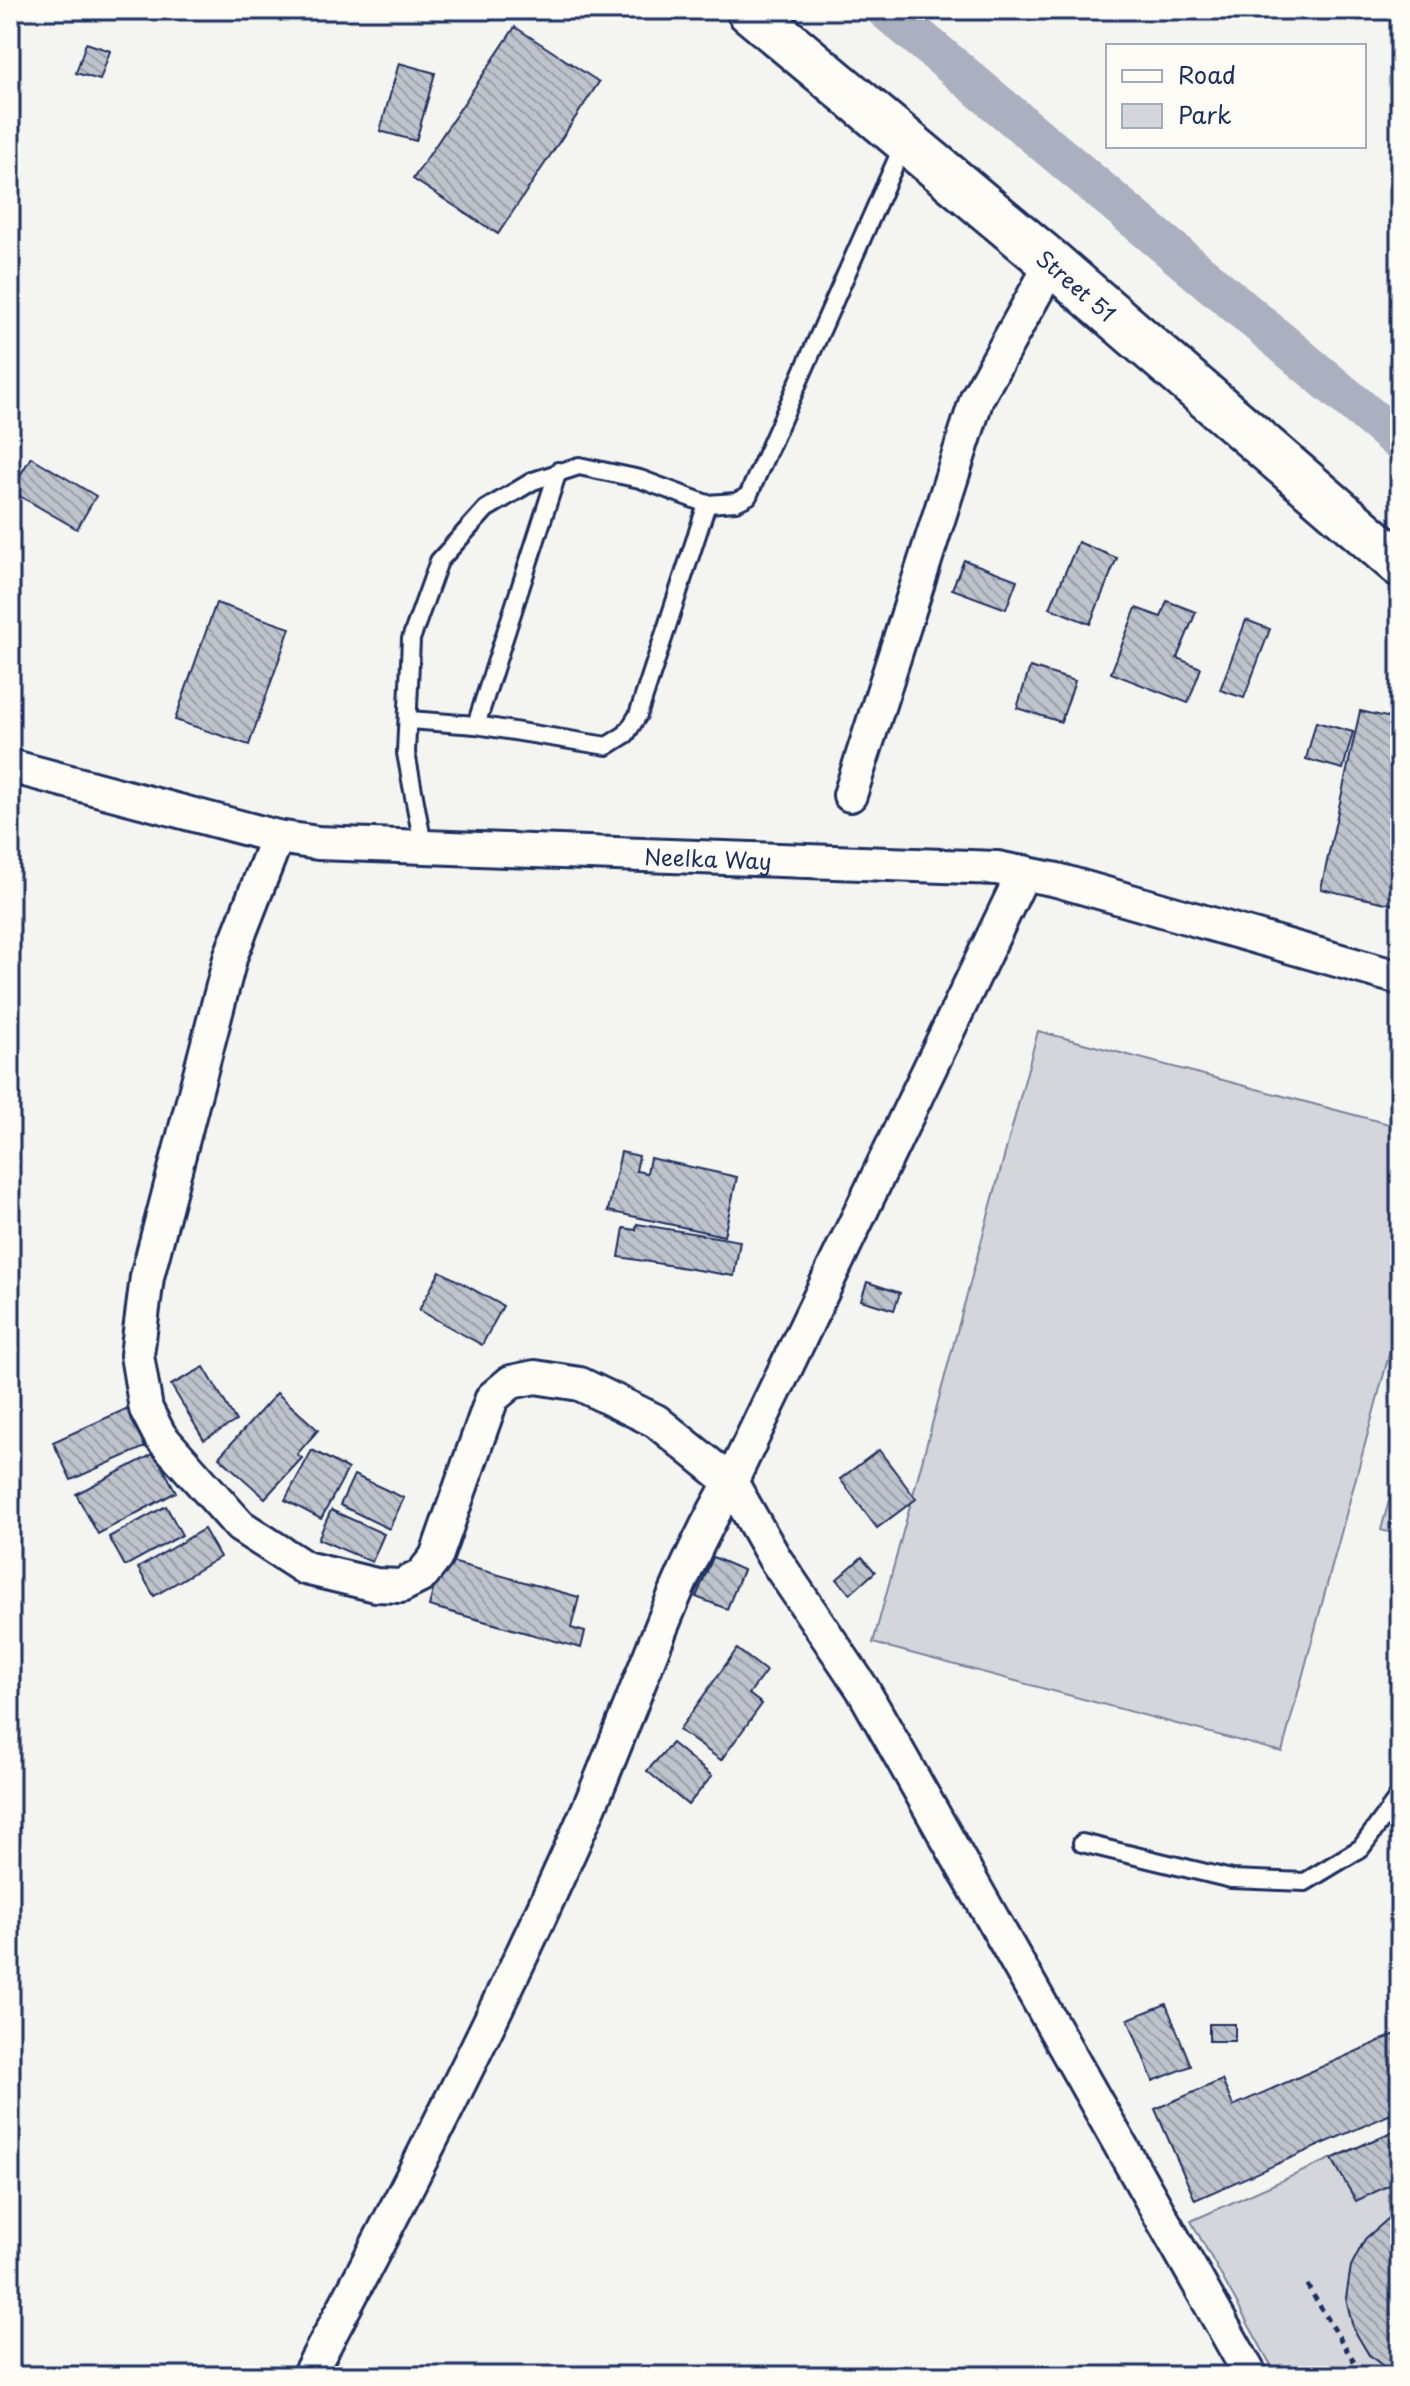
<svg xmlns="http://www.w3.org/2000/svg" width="1410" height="2386" font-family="'Playpen Sans',sans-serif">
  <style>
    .green { fill: #d4d6db; stroke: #78829c; stroke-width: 2 }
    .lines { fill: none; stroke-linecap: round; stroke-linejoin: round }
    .canal { stroke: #aab0bf; stroke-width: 40 }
    .building { fill: url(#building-back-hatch); stroke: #1b2f5e; stroke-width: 2 }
    .lane-casing { stroke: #1b2f5e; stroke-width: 22 }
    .street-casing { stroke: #1b2f5e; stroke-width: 38 }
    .secondary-casing { stroke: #1b2f5e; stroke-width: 50 }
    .path { stroke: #1b2f5e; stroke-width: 5; stroke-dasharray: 6 6; stroke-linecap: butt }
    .lane { stroke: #fdfcf7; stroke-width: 16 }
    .street { stroke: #fdfcf7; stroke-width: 32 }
    .secondary { stroke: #fdfcf7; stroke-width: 44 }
    .labels { text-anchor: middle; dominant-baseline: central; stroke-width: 7; stroke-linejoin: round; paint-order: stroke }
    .street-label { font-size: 22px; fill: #1b2f5e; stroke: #fdfcf7 }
  </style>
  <defs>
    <pattern id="building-back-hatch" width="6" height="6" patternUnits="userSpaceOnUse" patternTransform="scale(2)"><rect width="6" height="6" fill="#bfc3cc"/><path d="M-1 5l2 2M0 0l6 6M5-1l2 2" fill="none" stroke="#9a9fa9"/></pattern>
  </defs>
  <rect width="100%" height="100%" fill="#f4f4f1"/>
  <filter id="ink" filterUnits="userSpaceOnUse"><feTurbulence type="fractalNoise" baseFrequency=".0125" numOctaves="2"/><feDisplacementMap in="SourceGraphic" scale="16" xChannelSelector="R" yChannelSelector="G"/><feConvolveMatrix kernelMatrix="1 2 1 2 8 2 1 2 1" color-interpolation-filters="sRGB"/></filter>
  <g filter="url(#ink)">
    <!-- green -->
    <g class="green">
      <path d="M 1038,1031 L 1400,1127 L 1400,1314 L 1282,1752 L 873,1643 Z"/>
      <path d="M 1400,1461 L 1400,1535 L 1381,1530 Z"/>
      <path d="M 1400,2128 L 1400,2376 L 1277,2376 L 1191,2221 Z"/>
    </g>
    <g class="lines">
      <!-- canal -->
      <path class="canal" d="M 886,10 L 1400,442"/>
    </g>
    <!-- building -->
    <g class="building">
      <path d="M 515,27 L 599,82 L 498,234 L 413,179 Z"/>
      <path d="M 86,43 L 110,51 L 100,80 L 76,73 Z"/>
      <path d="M 399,63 L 435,73 L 416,141 L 380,131 Z"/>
      <path d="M 31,457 L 96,496 L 77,529 L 11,491 Z"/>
      <path d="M 1078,542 L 1117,558 L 1090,624 L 1050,608 Z"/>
      <path d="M 964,560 L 1017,580 L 1006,609 L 952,589 Z"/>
      <path d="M 1167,601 L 1196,612 L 1177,658 L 1201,668 L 1188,703 L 1111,673 L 1136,608 L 1161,617 Z"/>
      <path d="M 216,603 L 290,628 L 249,745 L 175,720 Z"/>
      <path d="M 1246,620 L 1270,629 L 1244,698 L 1220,690 Z"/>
      <path d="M 1030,667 L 1075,681 L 1061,722 L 1017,708 Z"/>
      <path d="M 1360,711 L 1400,720 L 1400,906 L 1321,889 Z"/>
      <path d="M 1316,722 L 1353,732 L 1343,769 L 1306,759 Z"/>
      <path d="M 621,1152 L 639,1156 L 636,1171 L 647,1173 L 650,1158 L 737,1177 L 724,1236 L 608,1211 Z"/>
      <path d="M 637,1224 L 740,1241 L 734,1276 L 619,1257 L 624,1228 L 636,1230 Z"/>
      <path d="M 440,1271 L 503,1306 L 482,1345 L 419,1310 Z"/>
      <path d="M 867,1282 L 900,1293 L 894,1310 L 861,1300 Z"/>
      <path d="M 204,1367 L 236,1421 L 204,1440 L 171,1385 Z"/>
      <path d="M 277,1393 L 318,1430 L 297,1454 L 302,1458 L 265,1498 L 219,1457 Z"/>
      <path d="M 128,1408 L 145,1447 L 71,1480 L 53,1442 Z"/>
      <path d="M 312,1450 L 348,1469 L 321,1519 L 285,1500 Z"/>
      <path d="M 879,1450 L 916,1499 L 877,1528 L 840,1479 Z"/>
      <path d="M 155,1453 L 176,1492 L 98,1534 L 76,1494 Z"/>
      <path d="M 354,1475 L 404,1498 L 389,1529 L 340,1505 Z"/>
      <path d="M 166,1506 L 182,1535 L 125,1566 L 109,1537 Z"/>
      <path d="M 331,1510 L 384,1534 L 372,1562 L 318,1539 Z"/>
      <path d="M 204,1529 L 220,1557 L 154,1596 L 138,1568 Z"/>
      <path d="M 713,1557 L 743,1570 L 727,1609 L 696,1597 Z"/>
      <path d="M 862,1557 L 875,1572 L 850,1594 L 837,1579 Z"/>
      <path d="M 441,1559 L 579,1597 L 571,1628 L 585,1632 L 581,1648 L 429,1606 Z"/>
      <path d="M 737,1649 L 766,1671 L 749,1694 L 762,1704 L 721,1760 L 679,1730 Z"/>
      <path d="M 672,1743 L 712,1776 L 688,1805 L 647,1771 Z"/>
      <path d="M 1166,2004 L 1191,2066 L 1153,2081 L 1128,2019 Z"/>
      <rect x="1209" y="2024" width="26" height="17"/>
      <path d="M 1400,2032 L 1400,2110 L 1195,2200 L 1155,2109 L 1222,2080 L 1233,2106 Z"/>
      <path d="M 1400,2128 L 1400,2180 L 1356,2201 L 1332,2159 Z"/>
      <path d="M 1400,2213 L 1400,2376 L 1396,2376 L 1369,2355 L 1353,2328 L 1346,2298 L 1351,2266 L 1365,2239 L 1389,2218 Z"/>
    </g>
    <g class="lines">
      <!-- lane casing -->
      <g class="lane-casing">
        <g id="lane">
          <path d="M 409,720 L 476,725 L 607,746 L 626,734 L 638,715 L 707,504"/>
          <path d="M 476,725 L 558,471"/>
          <path d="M 423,845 L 406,753 L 411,639 L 439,561 L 486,509 L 533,481 L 579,466 L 640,479 L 707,504 L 736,502 L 748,496 L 905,141"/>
          <path d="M 1082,1843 L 1231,1879 L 1305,1882 L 1361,1848 L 1400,1795"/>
        </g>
      </g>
      <!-- street casing -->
      <g class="street-casing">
        <g id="street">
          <path id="s1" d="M 10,766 L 277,837 L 318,843 L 997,868 L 1057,880 L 1400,978"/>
          <path d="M 850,795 L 977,398 L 1052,263"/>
          <path d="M 277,837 L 231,955 L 147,1277 L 137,1355 L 146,1409 L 160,1436 L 240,1526 L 305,1568 L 376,1585 L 401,1586 L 421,1576 L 436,1557 L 492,1398 L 511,1382 L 535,1377 L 580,1384 L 656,1421 L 731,1482 L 775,1559 L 862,1688 L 1251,2376"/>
          <path d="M 308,2376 C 406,2193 500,2009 584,1819 C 634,1707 669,1587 731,1482 L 1024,872"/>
        </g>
      </g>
      <!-- secondary casing -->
      <g class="secondary-casing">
        <g id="secondary">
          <path id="s2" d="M 749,10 L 1052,263 L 1400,564"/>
        </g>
      </g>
      <!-- path -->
      <path class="path" d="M 1307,2285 L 1363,2376"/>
      <!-- lane -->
      <use href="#lane" class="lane"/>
      <!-- street -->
      <use href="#street" class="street"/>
      <!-- secondary -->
      <use href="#secondary" class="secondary"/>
    </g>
  </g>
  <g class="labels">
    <!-- street labels -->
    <g class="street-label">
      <text stroke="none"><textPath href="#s2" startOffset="428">Street 51</textPath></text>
      <text stroke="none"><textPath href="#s1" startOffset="708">Neelka Way</textPath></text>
    </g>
  </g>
  <!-- margin -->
  <rect width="1410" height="2386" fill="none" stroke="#fdfcf7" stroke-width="40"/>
  <rect x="20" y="20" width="1370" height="2346" fill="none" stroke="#1b2f5e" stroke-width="3" filter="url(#ink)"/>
  <!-- legend -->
  <rect x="1106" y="44" width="260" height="104" fill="#fdfcf7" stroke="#a3aaba" stroke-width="2"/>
  <rect x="1122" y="70" width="40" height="12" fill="#fdfcf7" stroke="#a3aaba" stroke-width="2"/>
  <text x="1178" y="84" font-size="24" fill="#1b2f5e">Road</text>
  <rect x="1122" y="104" width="40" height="24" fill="#d4d6db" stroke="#a3aaba" stroke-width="2"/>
  <text x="1178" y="124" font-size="24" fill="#1b2f5e">Park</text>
</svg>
